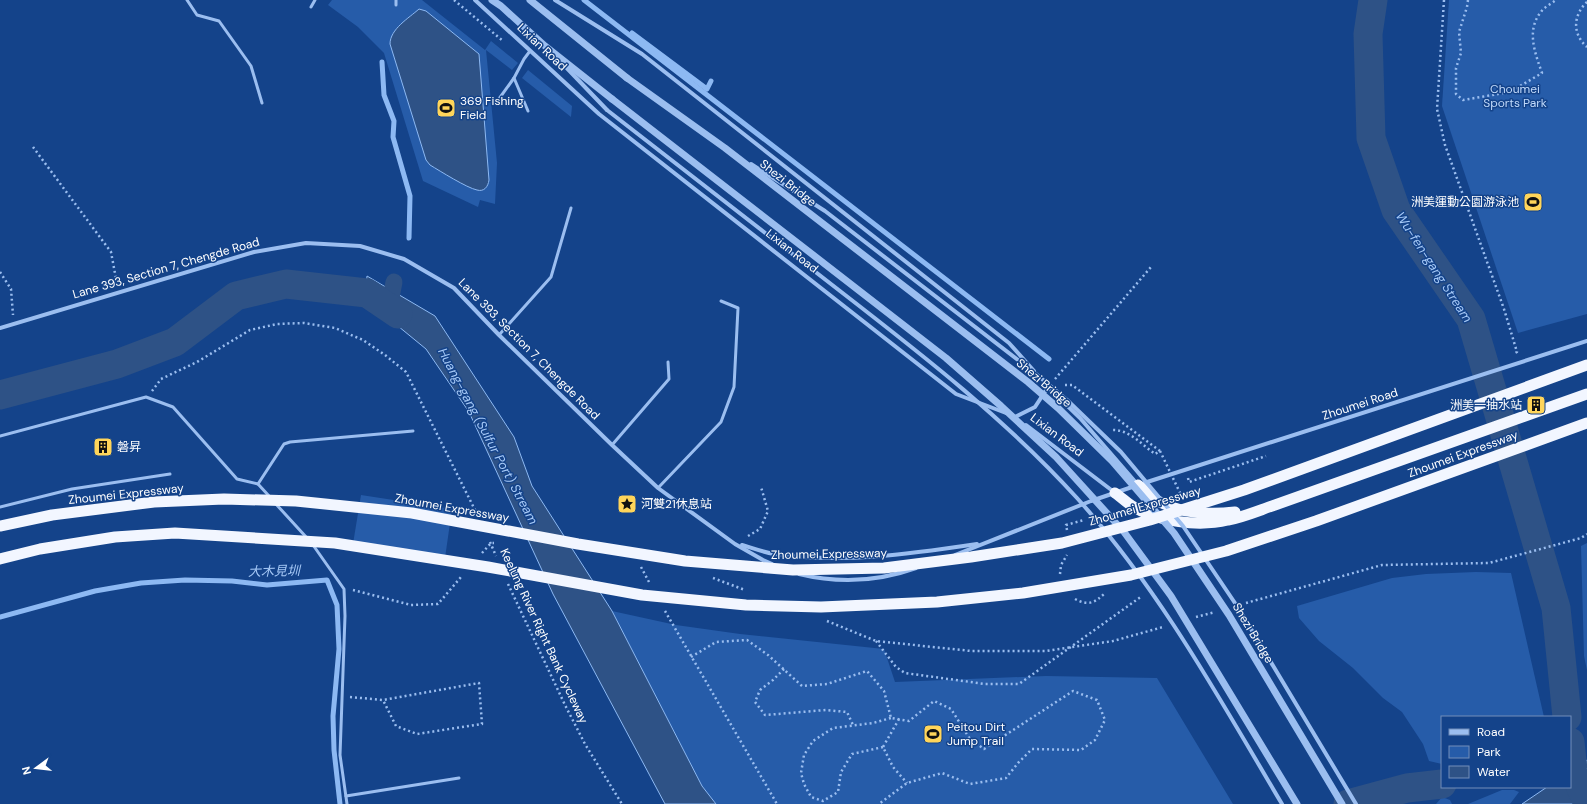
<svg xmlns="http://www.w3.org/2000/svg" width="1587" height="804" font-family="'DM Sans','Noto Sans TC',sans-serif">
  <style>
    .green { fill: #265ca9 }
    .water { fill: #2e5286; stroke: #8db9f3 }
    .lines { fill: none; stroke-linecap: round; stroke-linejoin: round }
    .stream { stroke: #8db9f3; stroke-width: 5 }
    .canal { stroke: #2e5286; stroke-width: 17 }
    .river { stroke: #2e5286; stroke-width: 29 }
    .path { stroke: #9bbef0; stroke-width: 2.5; stroke-dasharray: 2 3; stroke-linecap: butt }
    .service { stroke: #9bbef0; stroke-width: 3 }
    .minor { stroke: #9bbef0; stroke-width: 4 }
    .tertiary { stroke: #9bbef0; stroke-width: 7 }
    .trunk { stroke: #f2f6ff; stroke-width: 11 }
    .path-bridge { stroke: #9bbef0; stroke-width: 2.5; stroke-dasharray: 2 3; stroke-linecap: butt }
    .minor-bridge { stroke: #9bbef0; stroke-width: 4 }
    .tertiary-bridge { stroke: #9bbef0; stroke-width: 7 }
    .trunk-bridge { stroke: #f2f6ff; stroke-width: 11 }
    .labels { text-anchor: middle; dominant-baseline: central; stroke-width: 3; stroke-linejoin: round; paint-order: stroke }
    .street-label { font-size: 12px; fill: #fff; stroke: #14438a }
    .park-label { font-size: 12px; fill: #c1dafb; stroke: #14438a }
    .poi-label { font-size: 12px; fill: #fff; stroke: #14438a; text-anchor: start }
    .water-label { font-size: 13px; font-style: italic; fill: #a6c9f7; stroke: #14438a }
  </style>
  <rect width="100%" height="100%" fill="#14438a"/>
  <!-- green -->
  <g class="green">
    <path d="M 332,0 L 422,0 L 485,50 L 491,41 L 518,63 L 512,70 L 486,50 L 497,163 L 495,204 L 480,200 L 478,207 L 423,181 L 384,53 L 358,27 L 328,5 Z"/>
    <path d="M 1449,0 L 1587,0 L 1587,314 L 1518,333 L 1442,106 Z"/>
    <path d="M 528,70 L 572,106 L 571,117 L 522,78 Z"/>
    <path d="M 361,495 L 452,509 L 444,565 L 352,550 Z"/>
    <path d="M 1587,543 L 1587,670 L 1584,656 L 1581,546 Z"/>
    <path d="M 1476,572 L 1511,573 L 1544,717 L 1442,717 L 1442,764 L 1429,761 L 1423,744 L 1402,712 L 1383,698 L 1353,668 L 1319,641 L 1299,618 L 1297,606 L 1392,578 L 1426,574 Z"/>
    <path d="M 612,611 L 676,625 L 740,634 L 884,649 L 895,682 L 1046,676 L 1157,678 L 1233,804 L 716,804 L 702,786 Z"/>
    <path d="M 1502,790 L 1514,790 L 1519,792 L 1510,804 L 1468,804 Z"/>
    <path d="M 1442,797 L 1450,800 L 1452,804 L 1436,804 Z"/>
  </g>
  <!-- water -->
  <g class="water">
    <path d="M 419,9 L 426,11 L 479,54 L 489,180 C 488,187 484,192 477,190 C 467,188 440,171 430,165 L 426,160 L 390,44 C 390,29 409,18 419,9 Z"/>
    <path d="M 367,276 L 435,316 L 514,437 L 532,486 L 612,611 L 702,786 L 716,804 L 665,804 L 553,594 L 469,412 L 426,349 L 365,299 Z"/>
    <path d="M 1587,760 L 1587,804 L 1522,804 L 1547,787 L 1570,787 L 1570,772 Z"/>
  </g>
  <g class="lines">
    <!-- stream -->
    <g class="stream">
      <path d="M 584,0 L 1049,359"/>
      <path d="M 632,33 L 707,89 L 711,81"/>
      <path d="M 382,62 L 384,95 L 394,121 L 393,137 L 410,196 L 409,238"/>
      <path d="M 0,617 L 95,591 L 141,583 L 185,580 L 232,581 L 267,585 L 327,580 L 337,605 L 339,649 L 333,716 L 334,750 L 340,804"/>
    </g>
    <!-- canal -->
    <path class="canal" d="M 389,308 L 394,282"/>
    <!-- river -->
    <g class="river">
      <path d="M 1373,0 L 1368,34 L 1371,138 L 1396,210 L 1471,319 L 1556,608 L 1567,717"/>
      <path d="M 0,395 L 117,364 L 175,342 L 236,296 L 286,284 L 367,293 L 398,314"/>
      <path d="M 1570,742 L 1573,770 L 1587,801"/>
      <path d="M 1348,804 L 1407,788 L 1442,784"/>
    </g>
    <!-- path -->
    <g class="path">
      <path d="M 454,0 L 503,41"/>
      <path d="M 1444,0 L 1437,109 L 1445,145 L 1504,309 L 1517,352 L 1515,353"/>
      <path d="M 1468,0 L 1467,7 L 1459,32 L 1461,53 L 1456,68 L 1456,94 L 1463,100 L 1510,92 L 1542,73 C 1535,53 1526,30 1541,12 C 1544,7 1551,4 1556,0"/>
      <path d="M 1587,2 C 1573,15 1572,34 1587,47"/>
      <path d="M 33,147 L 111,252 L 117,284"/>
      <path d="M 0,272 L 11,289 L 13,315"/>
      <path d="M 1055,379 L 1151,267"/>
      <path d="M 1065,385 L 1072,385 L 1160,451 L 1155,454 C 1142,445 1130,430 1113,430"/>
      <path d="M 152,391 L 161,379 L 197,362 L 250,330 L 277,324 L 304,323 L 335,328 L 363,340 L 385,355 L 406,372 L 476,512"/>
      <path d="M 1188,478 L 1189,482 L 1266,456"/>
      <path d="M 1067,530 L 1066,525 L 1084,520"/>
      <path d="M 748,536 L 760,529 L 768,511 L 761,487"/>
      <path d="M 490,542 L 496,556"/>
      <path d="M 482,553 L 491,543 L 494,543"/>
      <path d="M 641,567 L 649,582"/>
      <path d="M 1060,574 L 1061,565 L 1067,555"/>
      <path d="M 713,578 L 745,590"/>
      <path d="M 508,584 L 565,705 L 585,744 L 622,804"/>
      <path d="M 353,590 L 411,605 L 438,604 L 461,577"/>
      <path d="M 1075,599 C 1088,606 1095,603 1105,593"/>
      <path d="M 1246,603 L 1382,565 L 1489,563 L 1581,538 L 1587,534"/>
      <path d="M 665,611 L 777,804"/>
      <path d="M 1196,617 L 1215,612"/>
      <path d="M 827,621 L 876,641 L 971,651 L 1046,651 L 1113,641 L 1163,627"/>
      <path d="M 691,657 L 716,642 L 747,640 L 768,655 L 802,686 L 827,684 L 867,671 L 884,691 L 891,718 L 909,721 L 934,701 L 951,709 L 970,739 L 984,749 L 1073,691 L 1097,700 L 1105,720 L 1095,740 L 1081,750 L 1032,749 L 1018,763 L 1006,778 L 970,784 L 942,773 L 907,783 L 879,804"/>
      <path d="M 784,669 L 773,680 L 760,690 L 755,702 L 765,715 L 826,710 L 847,712 L 853,725"/>
      <path d="M 350,697 L 383,700 L 479,683 L 482,724 L 417,734 L 396,726 L 383,700"/>
      <path d="M 899,719 L 883,747 L 893,767 L 907,783"/>
      <path d="M 883,747 L 852,754 L 841,772 L 838,792 L 823,801 L 811,797 L 804,784 L 801,773 L 804,755 L 813,741 L 833,728 L 873,723 L 891,718"/>
    </g>
    <!-- service -->
    <g class="service">
      <path d="M 187,0 L 197,15 L 219,21 L 251,66 L 262,103"/>
      <path d="M 396,5 L 396,0"/>
      <path d="M 311,7 L 315,0"/>
      <path d="M 514,78 L 528,111"/>
      <path d="M 496,103 L 514,78 L 524,59 L 530,51"/>
      <path d="M 499,335 L 551,277 L 571,208"/>
      <path d="M 0,436 L 146,397 L 173,407 L 237,479 L 258,484 L 269,496"/>
      <path d="M 612,445 L 669,379 L 668,362"/>
      <path d="M 258,484 L 284,444 L 290,442 L 413,431"/>
      <path d="M 658,488 L 721,422 L 734,387 L 738,308 L 721,301"/>
      <path d="M 275,503 L 307,538"/>
      <path d="M 0,507 L 72,489 L 170,474"/>
      <path d="M 313,545 L 344,589 L 345,616 L 340,755 L 347,804"/>
      <path d="M 346,796 L 459,778"/>
    </g>
    <!-- minor -->
    <g class="minor">
      <path d="M 475,0 L 599,114 L 956,394 L 1006,413"/>
      <path d="M 555,0 L 642,54 L 1009,343 L 1034,371"/>
      <path d="M 561,62 L 607,110"/>
      <path d="M 0,328 L 254,252 L 306,243 L 360,246 L 404,259 L 454,288 L 499,335 L 612,445 L 658,488 L 735,544 L 763,560 L 772,564"/>
      <path d="M 1048,387 L 1080,418 L 1138,485"/>
      <path d="M 1015,417 L 1035,407 L 1048,387"/>
      <path d="M 1026,425 L 1114,492"/>
      <path d="M 1144,483 L 1587,341"/>
      <path d="M 742,545 C 752,548 763,552 774,554 C 841,564 910,554 977,544"/>
      <path d="M 955,555 L 1091,501 L 1135,486"/>
      <path d="M 799,574 C 840,584 877,582 916,568"/>
    </g>
    <!-- tertiary -->
    <g class="tertiary">
      <path d="M 492,0 L 501,6 L 545,46 L 612,99"/>
      <path d="M 530,0 L 627,78"/>
    </g>
    <!-- trunk -->
    <g class="trunk">
      <path d="M 1138,485 C 1143,489 1148,494 1153,498 C 1176,513 1208,515 1235,512"/>
      <path d="M 1115,493 C 1121,497 1126,502 1132,506 C 1158,522 1199,527 1228,520 C 1244,517 1260,510 1275,505 L 1587,394"/>
    </g>
    <!-- path-bridge -->
    <g class="path-bridge">
      <path d="M 1160,451 L 1182,497"/>
      <path d="M 876,641 L 896,667 L 905,673 L 985,684 L 1019,684 L 1142,596"/>
    </g>
    <!-- minor-bridge -->
    <g class="minor-bridge">
      <path d="M 607,110 C 685,171 763,231 840,291 C 924,356 1006,420 1077,498 C 1160,590 1219,698 1282,804"/>
      <path d="M 751,164 L 825,211 L 1036,374 L 1067,400 L 1121,452 L 1183,526 L 1239,609 L 1356,804"/>
    </g>
    <!-- tertiary-bridge -->
    <g class="tertiary-bridge">
      <path d="M 627,78 L 725,148 L 1028,382 L 1058,408 L 1112,461 L 1174,533 L 1229,615 L 1342,804"/>
      <path d="M 612,99 L 946,358 L 1001,406 L 1056,457 L 1124,532 L 1171,596 L 1297,804"/>
    </g>
    <!-- trunk-bridge -->
    <g class="trunk-bridge">
      <path d="M 0,526 L 52,515 L 154,502 L 224,499 L 296,501 L 412,513 L 578,544 L 685,561 L 793,570 L 884,568 L 971,557 L 1062,543 L 1150,520 L 1244,490 L 1587,365"/>
      <path d="M 0,559 L 40,549 L 115,537 L 175,533 L 335,543 L 488,567 L 642,595 L 746,605 L 821,607 L 937,602 L 1023,593 L 1131,575 L 1226,551 L 1316,521 L 1587,423"/>
    </g>
  </g>
  <!-- icons -->
  <defs>
    <g id="stadium-square" transform="scale(1)"><rect x="-9" y="-9" width="18" height="18" rx="4" fill="#ffd55a" stroke="#14438a"/><path d="M0-5a6.5 5 0 1 0 0 10a6.5 5 0 1 0 0-10ZM-3.5-1.8h7v3.6h-7Z" fill="#111"/></g>
    <g id="building-square" transform="scale(1)"><rect x="-9" y="-9" width="18" height="18" rx="4" fill="#ffd55a" stroke="#14438a"/><path d="M-4-6H4V6H1V3H-1V6H-4ZM-2.5-4.3h1.7v1.8h-1.7ZM.8-4.3h1.7v1.8H.8ZM-2.5-1h1.7V.8h-1.7ZM.8-1h1.7V.8H.8Z" fill="#111"/></g>
    <g id="sight-square" transform="scale(1)"><rect x="-9" y="-9" width="18" height="18" rx="4" fill="#ffd55a" stroke="#14438a"/><path d="M0-6L1.8-2.2L6-1.7L2.9 1.2L3.7 5.4L0 3.3L-3.7 5.4L-2.9 1.2L-6-1.7L-1.8-2.2Z" fill="#111"/></g>
  </defs>
  <g fill-rule="evenodd">
    <use href="#stadium-square" x="446" y="108"/>
    <use href="#stadium-square" x="1533" y="202"/>
    <use href="#building-square" x="1536" y="405"/>
    <use href="#building-square" x="103" y="447"/>
    <use href="#sight-square" x="627" y="504"/>
    <use href="#stadium-square" x="933" y="734"/>
  </g>
  <g class="labels">
    <!-- street labels -->
    <g class="street-label">
      <text transform="translate(542 47) rotate(43)">Lixian Road</text>
      <text transform="translate(788 183) rotate(38)">Shezi Bridge</text>
      <text transform="translate(792 251) rotate(38)">Lixian Road</text>
      <text transform="translate(166 268) rotate(-16)">Lane 393, Section 7, Chengde Road</text>
      <text transform="translate(529 349) rotate(45)">Lane 393, Section 7, Chengde Road</text>
      <text transform="translate(1044 383) rotate(40)">Shezi Bridge</text>
      <text transform="translate(1360 404) rotate(-18)">Zhoumei Road</text>
      <text transform="translate(1057 435) rotate(37)">Lixian Road</text>
      <text transform="translate(1463 454) rotate(-20)">Zhoumei Expressway</text>
      <text transform="translate(126 494) rotate(-6)">Zhoumei Expressway</text>
      <text transform="translate(1145 506) rotate(-16)">Zhoumei Expressway</text>
      <text transform="translate(452 508) rotate(10)">Zhoumei Expressway</text>
      <text transform="translate(829 554) rotate(-1)">Zhoumei Expressway</text>
      <text transform="translate(1253 633) rotate(59)">Shezi Bridge</text>
      <text transform="translate(544 636) rotate(65)">Keelung River Right Bank Cycleway</text>
    </g>
    <!-- park labels -->
    <g class="park-label">
      <text x="1515" y="89">Choumei<tspan x="1515" dy="14">Sports Park</tspan></text>
    </g>
    <!-- poi labels -->
    <g class="poi-label">
      <text x="460" y="101">369 Fishing<tspan x="460" dy="14">Field</tspan></text>
      <text x="1519" y="202" text-anchor="end">洲美運動公園游泳池</text>
      <text x="1522" y="405" text-anchor="end">洲美一抽水站</text>
      <text x="117" y="447">磐昇</text>
      <text x="641" y="504">河雙21休息站</text>
      <text x="947" y="727">Peitou Dirt<tspan x="947" dy="14">Jump Trail</tspan></text>
    </g>
    <!-- water labels -->
    <g class="water-label">
      <text transform="translate(1434 267) rotate(57)">Wu-fen-gang Stream</text>
      <text transform="translate(488 436) rotate(62)">Huang-gang (Sulfur Port) Stream</text>
      <text transform="translate(274 571) rotate(-1)">大木見圳</text>
    </g>
  </g>
  <!-- legend -->
  <rect x="1441" y="716" width="130" height="72" fill="#14438a" stroke="#728eb9"/>
  <rect x="1449" y="729" width="20" height="6" fill="#9bbef0" stroke="#728eb9"/>
  <text x="1477" y="736" font-size="12" fill="#ffffff">Road</text>
  <rect x="1449" y="746" width="20" height="12" fill="#265ca9" stroke="#728eb9"/>
  <text x="1477" y="756" font-size="12" fill="#ffffff">Park</text>
  <rect x="1449" y="766" width="20" height="12" fill="#2e5286" stroke="#728eb9"/>
  <text x="1477" y="776" font-size="12" fill="#ffffff">Water</text>
  <!-- north arrow -->
  <g transform="translate(36 768) rotate(255)" stroke="#14438a" stroke-width="3" paint-order="stroke">
  <path d="M0-3L7 15L0 10L-7 15Z" fill="#ffffff"/>
  <text y="-6" font-size="11" font-weight="bold" text-anchor="middle" fill="#ffffff">N</text>
  </g>
</svg>
